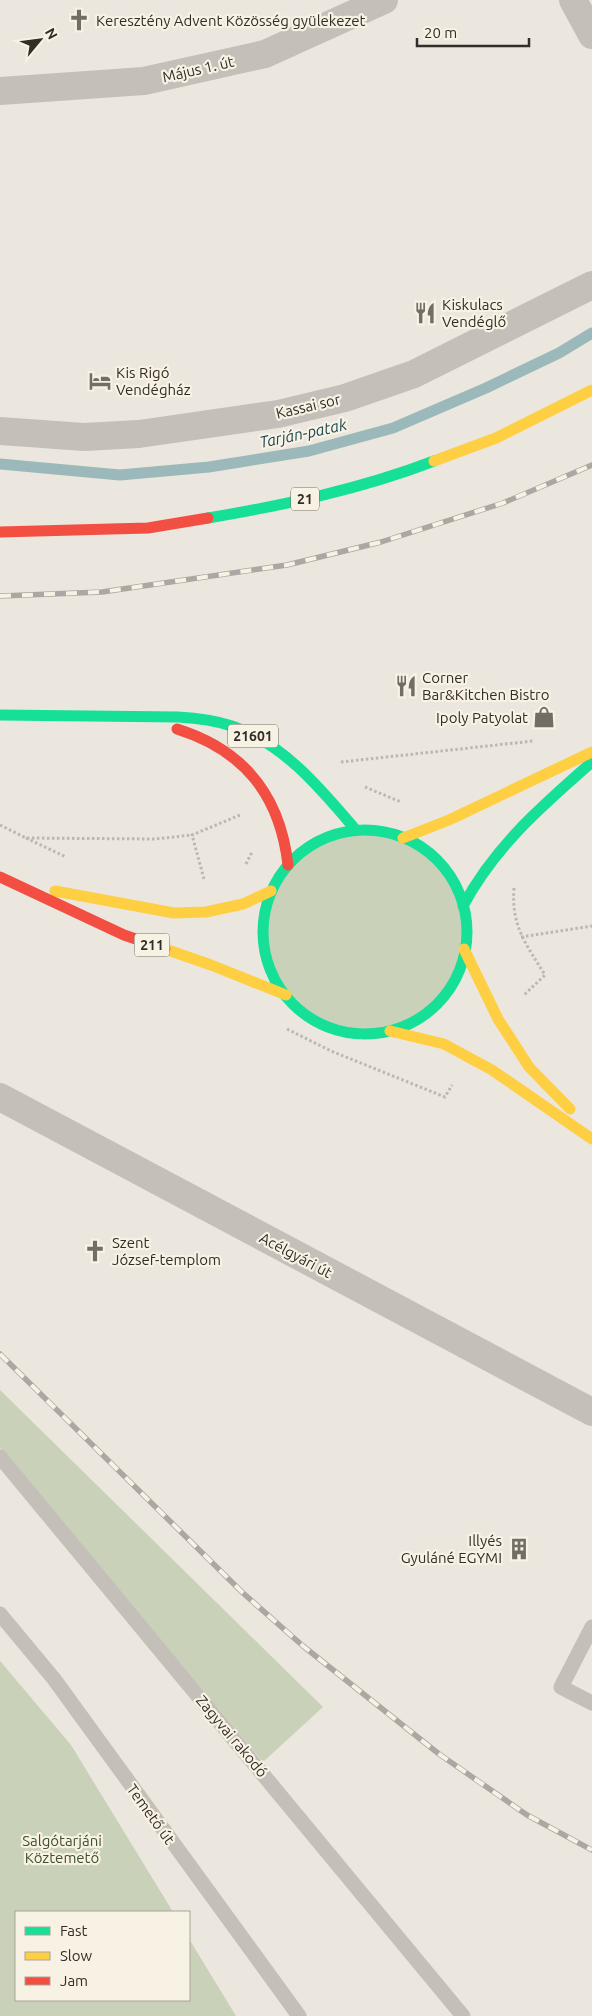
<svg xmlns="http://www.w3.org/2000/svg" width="592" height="2016" font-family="Ubuntu,sans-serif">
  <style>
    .green { fill: #c9d1b9 }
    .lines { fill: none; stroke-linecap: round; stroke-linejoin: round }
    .stream { stroke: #9bb9bb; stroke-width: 11 }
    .path { stroke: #bdb7b0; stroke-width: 3; stroke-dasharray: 2.5 2.5; stroke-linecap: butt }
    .lane { stroke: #c4bfb8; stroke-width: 15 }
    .street { stroke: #c4bfb8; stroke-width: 28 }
    .fast { stroke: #16e098; stroke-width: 11 }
    .slow { stroke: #ffcf43; stroke-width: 11 }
    .jam { stroke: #f24e42; stroke-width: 11 }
    .rail-casing { stroke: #aca7a2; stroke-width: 5.5 }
    .rail { stroke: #f8f2e5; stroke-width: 4; stroke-dasharray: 11; stroke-linecap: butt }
    .labels { text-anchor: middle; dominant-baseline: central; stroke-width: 4.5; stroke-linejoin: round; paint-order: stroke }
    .shield { fill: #f8f2e5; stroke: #6f6760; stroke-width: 1 }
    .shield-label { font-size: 14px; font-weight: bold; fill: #342c27 }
    .poi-label { font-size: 15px; fill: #342c27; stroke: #f8f2e5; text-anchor: start }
    .street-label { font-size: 15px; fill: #342c27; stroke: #f8f2e5 }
    .park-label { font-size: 15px; fill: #3f512b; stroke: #f8f2e5 }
    .water-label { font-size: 16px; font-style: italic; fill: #1e4a54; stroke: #f8f2e5 }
  </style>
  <rect width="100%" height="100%" fill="#ebe7de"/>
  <!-- green -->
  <g class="green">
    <circle cx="365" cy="932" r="102"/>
    <path d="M 0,1390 L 323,1707 L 263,1762 L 0,1448 Z"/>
    <path d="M 0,1661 L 71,1745 L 173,1912 L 16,1912 L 16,2000 L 189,2000 L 189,1939 L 236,2016 L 0,2016 Z"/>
  </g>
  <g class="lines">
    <!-- stream -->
    <path class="stream" d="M 0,464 L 120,475 L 209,467 L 309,451 L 393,428 L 486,388 L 559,353 L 592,333"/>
    <!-- path -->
    <g class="path">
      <path d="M 341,762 L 533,741"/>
      <path d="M 365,787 L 401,802"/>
      <path d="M 0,825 L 26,838 L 155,839 L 192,835"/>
      <path d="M 26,838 L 66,857"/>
      <path d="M 246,864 L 252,852"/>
      <path d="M 204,879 L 192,835 L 240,815"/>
      <path d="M 514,888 C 511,926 526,944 545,975 L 524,995"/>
      <path d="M 521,937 L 592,926"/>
      <path d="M 287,1029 L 331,1051 L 445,1097 L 452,1085"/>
    </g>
    <!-- lane -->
    <g class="lane">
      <path d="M 0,1457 L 463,2016"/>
      <path d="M 0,1614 L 54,1679 L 299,2016"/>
      <path d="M 592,1627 L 561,1687 L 592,1703"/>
    </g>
    <!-- street -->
    <g class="street">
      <path d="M 573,0 L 592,35"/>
      <path d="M 0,91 L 144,81 L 265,54 L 384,0"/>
      <path d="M 0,431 L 84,437 L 139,434 L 278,414 L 345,398 L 414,374 L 592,285"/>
      <path d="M 0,1097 L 592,1412"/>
    </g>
    <!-- fast -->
    <g class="fast">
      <path d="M 208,518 C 285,505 361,489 434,461"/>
      <path d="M 0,715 L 178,717 C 196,718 214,720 232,726 C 283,743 321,789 355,829"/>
      <circle cx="365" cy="932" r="102"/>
      <path d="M 463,906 C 495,846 542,806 592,762"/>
    </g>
    <!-- slow -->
    <g class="slow">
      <path d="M 434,461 L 496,438 L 592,390"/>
      <path d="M 403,838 L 449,820 L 592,752"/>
      <path d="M 55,891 L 174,913 L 206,912 L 243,904 L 271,891"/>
      <path d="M 165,949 L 211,965 L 286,995"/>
      <path d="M 464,949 L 498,1019 L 529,1067 L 570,1109"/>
      <path d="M 390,1031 L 444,1044 L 492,1070 L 592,1139"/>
    </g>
    <!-- jam -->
    <g class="jam">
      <path d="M 0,532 L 148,528 L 208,518"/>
      <path d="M 177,729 C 244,750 280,795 288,865"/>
      <path d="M 0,877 L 124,935 L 165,949"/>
    </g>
    <!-- rail casing -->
    <g class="rail-casing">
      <g id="rail">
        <path d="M 0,596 L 102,592 L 287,565 L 381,542 L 503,503 L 592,465"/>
        <path d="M 0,1354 L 243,1593 L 303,1646 L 439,1754 L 527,1815 L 592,1850"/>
      </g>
    </g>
    <!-- rail -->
    <use href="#rail" class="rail"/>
  </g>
  <!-- icons -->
  <defs>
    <g id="church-bare" transform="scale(1.725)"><path d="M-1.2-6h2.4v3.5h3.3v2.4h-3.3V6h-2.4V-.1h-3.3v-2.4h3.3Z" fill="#746d67" stroke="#f8f2e5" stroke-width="2.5" paint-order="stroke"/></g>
    <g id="restaurant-bare" transform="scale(1.725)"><path d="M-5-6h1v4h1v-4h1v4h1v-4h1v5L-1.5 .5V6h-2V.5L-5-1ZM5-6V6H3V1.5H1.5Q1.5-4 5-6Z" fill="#746d67" stroke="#f8f2e5" stroke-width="2.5" paint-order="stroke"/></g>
    <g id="hotel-bare" transform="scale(1.725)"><path d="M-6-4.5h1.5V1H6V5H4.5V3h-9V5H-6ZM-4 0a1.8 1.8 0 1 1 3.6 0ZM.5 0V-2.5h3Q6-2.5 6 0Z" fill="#746d67" stroke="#f8f2e5" stroke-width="2.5" paint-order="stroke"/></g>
    <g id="shop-bare" transform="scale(1.725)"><path d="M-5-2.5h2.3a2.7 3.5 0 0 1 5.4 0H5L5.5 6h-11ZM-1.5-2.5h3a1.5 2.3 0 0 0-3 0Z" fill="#746d67" stroke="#f8f2e5" stroke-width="2.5" paint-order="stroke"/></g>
    <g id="building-bare" transform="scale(1.725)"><path d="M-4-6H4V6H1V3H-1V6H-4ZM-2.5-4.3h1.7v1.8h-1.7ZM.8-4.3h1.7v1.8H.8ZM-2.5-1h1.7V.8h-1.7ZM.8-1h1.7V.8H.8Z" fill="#746d67" stroke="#f8f2e5" stroke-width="2.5" paint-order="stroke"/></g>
  </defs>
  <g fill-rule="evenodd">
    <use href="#church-bare" x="79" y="20"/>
    <use href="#restaurant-bare" x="425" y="313"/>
    <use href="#hotel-bare" x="100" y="381"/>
    <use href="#restaurant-bare" x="406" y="686"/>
    <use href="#shop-bare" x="544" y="717"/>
    <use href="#church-bare" x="95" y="1251"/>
    <use href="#building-bare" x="519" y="1549"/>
  </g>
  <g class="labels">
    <!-- shield labels -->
    <g class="shield">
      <rect x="291" y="487.5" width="28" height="23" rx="4"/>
      <rect x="228" y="724.5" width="50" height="23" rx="4"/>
      <rect x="134.5" y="933.5" width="35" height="23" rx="4"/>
    </g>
    <g class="shield-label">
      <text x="305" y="499">21</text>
      <text x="253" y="736">21601</text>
      <text x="152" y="945">211</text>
    </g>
    <!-- poi labels -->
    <g class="poi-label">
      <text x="96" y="20">Keresztény Advent Közösség gyülekezet</text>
      <text x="442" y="304">Kiskulacs<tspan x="442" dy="17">Vendéglő</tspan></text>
      <text x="116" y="372">Kis Rigó<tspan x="116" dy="17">Vendégház</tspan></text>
      <text x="422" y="677">Corner<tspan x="422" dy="17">Bar&amp;Kitchen Bistro</tspan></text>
      <text x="528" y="717" text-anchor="end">Ipoly Patyolat</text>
      <text x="112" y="1242">Szent<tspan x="112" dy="17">József-templom</tspan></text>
      <text x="502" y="1540" text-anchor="end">Illyés<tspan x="502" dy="17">Gyuláné EGYMI</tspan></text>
    </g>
    <!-- street labels -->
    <g class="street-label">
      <text transform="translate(198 69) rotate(-13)">Május 1. út</text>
      <text transform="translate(308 406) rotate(-13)">Kassai sor</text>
      <text transform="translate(296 1255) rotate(28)">Acélgyári út</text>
      <text transform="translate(232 1736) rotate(50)">Zagyvai rakodó</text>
      <text transform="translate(151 1814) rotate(54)">Temető út</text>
    </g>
    <!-- park labels -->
    <g class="park-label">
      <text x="62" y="1840">Salgótarjáni<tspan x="62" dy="17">Köztemető</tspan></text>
    </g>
    <!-- water labels -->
    <g class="water-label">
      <text transform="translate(303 433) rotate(-12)">Tarján-patak</text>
    </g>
  </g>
  <!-- legend -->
  <rect x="15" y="1911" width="175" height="90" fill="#f8f2e5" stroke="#aaa399"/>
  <rect x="25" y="1927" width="25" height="8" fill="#16e098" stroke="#aaa399"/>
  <text x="60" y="1936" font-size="15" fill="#342c27">Fast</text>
  <rect x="25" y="1952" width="25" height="8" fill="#ffcf43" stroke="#aaa399"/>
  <text x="60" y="1961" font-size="15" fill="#342c27">Slow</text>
  <rect x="25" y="1977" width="25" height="8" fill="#f24e42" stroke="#aaa399"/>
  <text x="60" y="1986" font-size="15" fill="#342c27">Jam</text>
  <!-- north arrow -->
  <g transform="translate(40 40) rotate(61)" stroke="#f8f2e5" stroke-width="4" paint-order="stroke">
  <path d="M0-4L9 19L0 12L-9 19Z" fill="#342c27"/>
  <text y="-8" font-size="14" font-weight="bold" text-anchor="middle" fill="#342c27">N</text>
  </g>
  <!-- scale -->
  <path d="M417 38v8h112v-8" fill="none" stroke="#342c27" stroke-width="2.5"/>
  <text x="424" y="38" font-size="15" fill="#342c27" stroke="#f8f2e5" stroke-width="4" paint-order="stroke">20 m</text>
</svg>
